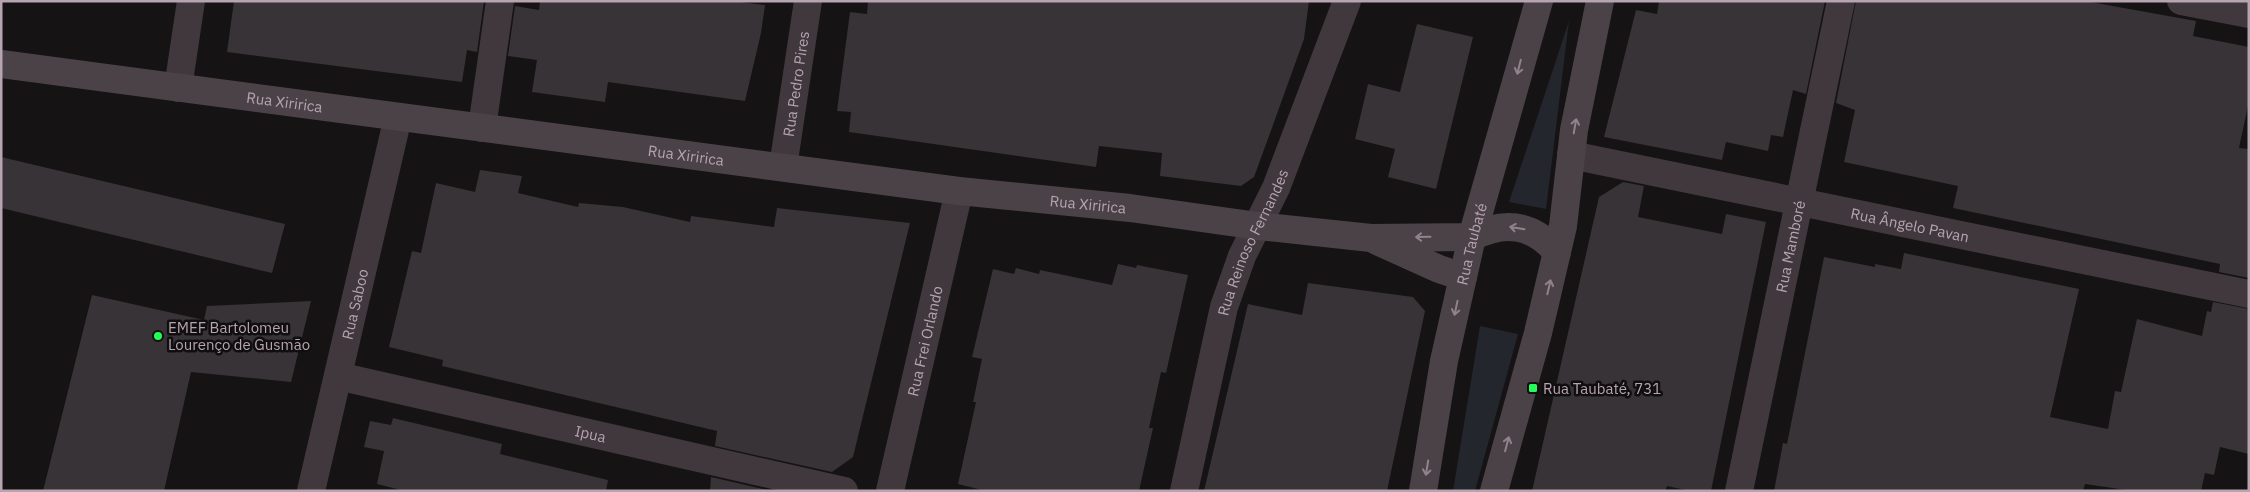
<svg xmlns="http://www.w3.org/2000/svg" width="2250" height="492" font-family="'IBM Plex Sans',sans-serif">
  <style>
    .green { fill: #23262d }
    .building { fill: #373336 }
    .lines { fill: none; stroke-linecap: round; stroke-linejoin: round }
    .street { stroke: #40383d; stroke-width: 28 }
    .secondary { stroke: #4b4248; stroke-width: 28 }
    .oneway { stroke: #91828c }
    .poi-dot { fill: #25fc5a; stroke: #100e0f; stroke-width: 2 }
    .labels { text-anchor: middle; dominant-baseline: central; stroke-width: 5; stroke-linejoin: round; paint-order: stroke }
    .street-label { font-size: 15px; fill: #b7a4b1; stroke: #100e0f }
    .poi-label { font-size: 15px; fill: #b7a4b1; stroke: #100e0f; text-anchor: start }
  </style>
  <rect width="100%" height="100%" fill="#151314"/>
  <!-- green -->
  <g class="green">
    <path d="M 1569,21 L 1546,209 L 1509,202 Z"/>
    <path d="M 1480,326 L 1518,334 L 1475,491 L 1453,491 Z"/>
  </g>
  <!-- building -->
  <g class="building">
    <path d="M 234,1 L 484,1 L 477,52 L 467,50 L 462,82 L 227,52 Z"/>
    <path d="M 540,1 L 733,1 L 765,5 L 761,33 L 745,101 L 608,82 L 605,102 L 532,92 L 537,60 L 508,56 L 515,6 L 539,10 Z"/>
    <path d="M 868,1 L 1309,1 L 1304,39 L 1269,136 L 1254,177 L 1241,186 L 1160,176 L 1162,153 L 1099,146 L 1096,167 L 849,132 L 851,112 L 837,111 L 850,12 L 867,14 Z"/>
    <path d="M 1659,1 L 1825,1 L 1806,94 L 1793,90 L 1783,137 L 1771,135 L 1768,151 L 1726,142 L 1722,160 L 1604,137 L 1636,10 L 1657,14 Z"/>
    <path d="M 1856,1 L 2085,1 L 2196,21 L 2193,36 L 2249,47 L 2249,101 L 2239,148 L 2249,149 L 2249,278 L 2219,272 L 2220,264 L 1953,208 L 1958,186 L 1844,162 L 1855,110 L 1836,103 Z"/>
    <path d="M 1417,24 L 1473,37 L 1436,189 L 1388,177 L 1395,149 L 1355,139 L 1368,84 L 1400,92 Z"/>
    <path d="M 1,157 L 285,224 L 272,273 L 1,208 Z"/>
    <path d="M 480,170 L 522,176 L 518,193 L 578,207 L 579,203 L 623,207 L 690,222 L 691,216 L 774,227 L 777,208 L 910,223 L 853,457 L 832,472 L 715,446 L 717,431 L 442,366 L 443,360 L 389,347 L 412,251 L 421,253 L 436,183 L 475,192 Z"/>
    <path d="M 1623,182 L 1644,186 L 1638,217 L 1722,234 L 1726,214 L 1766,222 L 1711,491 L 1690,491 L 1667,486 L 1665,491 L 1532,491 L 1599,197 Z"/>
    <path d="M 1904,253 L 2079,289 L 2050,417 L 2108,429 L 2115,391 L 2121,392 L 2137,319 L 2202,336 L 2207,311 L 2211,312 L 2213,302 L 2249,309 L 2249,454 L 2220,447 L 2214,475 L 2205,473 L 2201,491 L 2133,491 L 2085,484 L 2083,491 L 1774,491 L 1783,443 L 1787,444 L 1824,257 L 1875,267 L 1875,264 L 1901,269 Z"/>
    <path d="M 1118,264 L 1136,268 L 1137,265 L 1188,275 L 1166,373 L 1161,372 L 1149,428 L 1153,428 L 1139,491 L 986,491 L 958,484 L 976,402 L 973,402 L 982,359 L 972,357 L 993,269 L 1014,274 L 1016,268 L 1039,274 L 1040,270 L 1112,285 Z"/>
    <path d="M 1308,283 L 1413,297 L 1425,311 L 1387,491 L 1204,491 L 1248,304 L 1302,315 Z"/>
    <path d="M 92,295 L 204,320 L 207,306 L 311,301 L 291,382 L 191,372 L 164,491 L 43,491 Z"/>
    <path d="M 393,418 L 502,444 L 500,454 L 608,480 L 606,491 L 405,491 L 377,484 L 384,451 L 364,447 L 370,421 L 391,425 Z"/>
    <path d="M 711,477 L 772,491 L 710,491 Z"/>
  </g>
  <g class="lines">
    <!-- street -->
    <g class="street">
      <path d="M 2181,1 L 2249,14"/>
      <path d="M 178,88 L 191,1"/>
      <path d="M 482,128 L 500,1"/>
      <path id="s1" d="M 1571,155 L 2249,294"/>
      <path id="s2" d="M 783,167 L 808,1"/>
      <path id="s3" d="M 338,376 L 844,491"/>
      <path id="s4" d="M 311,491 L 398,117"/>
      <path id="s5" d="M 890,491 L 959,191"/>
      <path id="s6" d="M 1184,491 L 1224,307 L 1242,256 L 1276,188 L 1347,1"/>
      <path id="s7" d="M 1739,491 L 1841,1"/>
    </g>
    <!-- secondary -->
    <g class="secondary">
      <path id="s8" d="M 1,64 L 959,191 L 1130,208 L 1258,226 L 1371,238 L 1472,237 C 1505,220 1532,224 1557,252"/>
      <path d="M 1377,241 L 1439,269 L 1463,277"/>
      <path id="s9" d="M 1423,491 L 1444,361 L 1472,237 L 1539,1"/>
      <path d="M 1494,491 L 1538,333 L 1563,226 L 1574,130 L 1600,1"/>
    </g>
  </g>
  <!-- one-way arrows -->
  <defs><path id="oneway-shaft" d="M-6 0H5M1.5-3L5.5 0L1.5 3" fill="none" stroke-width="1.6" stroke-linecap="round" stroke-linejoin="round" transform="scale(1.25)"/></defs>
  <g class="oneway">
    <use href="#oneway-shaft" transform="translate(1519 67) rotate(104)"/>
    <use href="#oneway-shaft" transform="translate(1575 126) rotate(-80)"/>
    <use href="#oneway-shaft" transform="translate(1517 228) rotate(-170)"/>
    <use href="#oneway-shaft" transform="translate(1423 237) rotate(179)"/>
    <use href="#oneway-shaft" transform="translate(1549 287) rotate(-77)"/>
    <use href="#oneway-shaft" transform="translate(1456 308) rotate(102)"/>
    <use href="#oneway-shaft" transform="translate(1507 444) rotate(-75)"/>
    <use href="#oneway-shaft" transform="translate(1427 468) rotate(99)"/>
  </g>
  <!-- markers -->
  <g class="poi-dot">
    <circle cx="158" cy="336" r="5"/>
    <rect x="1528" y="383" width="10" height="10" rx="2.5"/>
  </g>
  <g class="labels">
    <!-- street labels -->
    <g class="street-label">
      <text stroke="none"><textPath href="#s2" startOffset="84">Rua Pedro Pires</textPath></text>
      <text stroke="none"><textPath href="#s8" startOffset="286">Rua Xiririca</textPath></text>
      <text stroke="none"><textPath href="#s8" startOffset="691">Rua Xiririca</textPath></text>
      <text stroke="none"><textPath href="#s8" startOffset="1096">Rua Xiririca</textPath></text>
      <text stroke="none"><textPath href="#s1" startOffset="346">Rua Ângelo Pavan</textPath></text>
      <text stroke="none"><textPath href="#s6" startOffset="259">Rua Reinoso Fernandes</textPath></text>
      <text stroke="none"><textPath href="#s9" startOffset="252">Rua Taubaté</textPath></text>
      <text stroke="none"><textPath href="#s7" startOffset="250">Rua Mamboré</textPath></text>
      <text stroke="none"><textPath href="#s4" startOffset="192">Rua Saboo</textPath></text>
      <text stroke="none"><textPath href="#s5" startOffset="154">Rua Frei Orlando</textPath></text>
      <text stroke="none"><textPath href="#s3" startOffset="259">Ipua</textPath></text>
    </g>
    <!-- poi labels -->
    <g class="poi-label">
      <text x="168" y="327">EMEF Bartolomeu<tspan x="168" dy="17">Lourenço de Gusmão</tspan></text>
      <text x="1543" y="388">Rua Taubaté, 731</text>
    </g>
  </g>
  <!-- border -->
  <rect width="2250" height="492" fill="none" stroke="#b7a4b1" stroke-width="5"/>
</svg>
